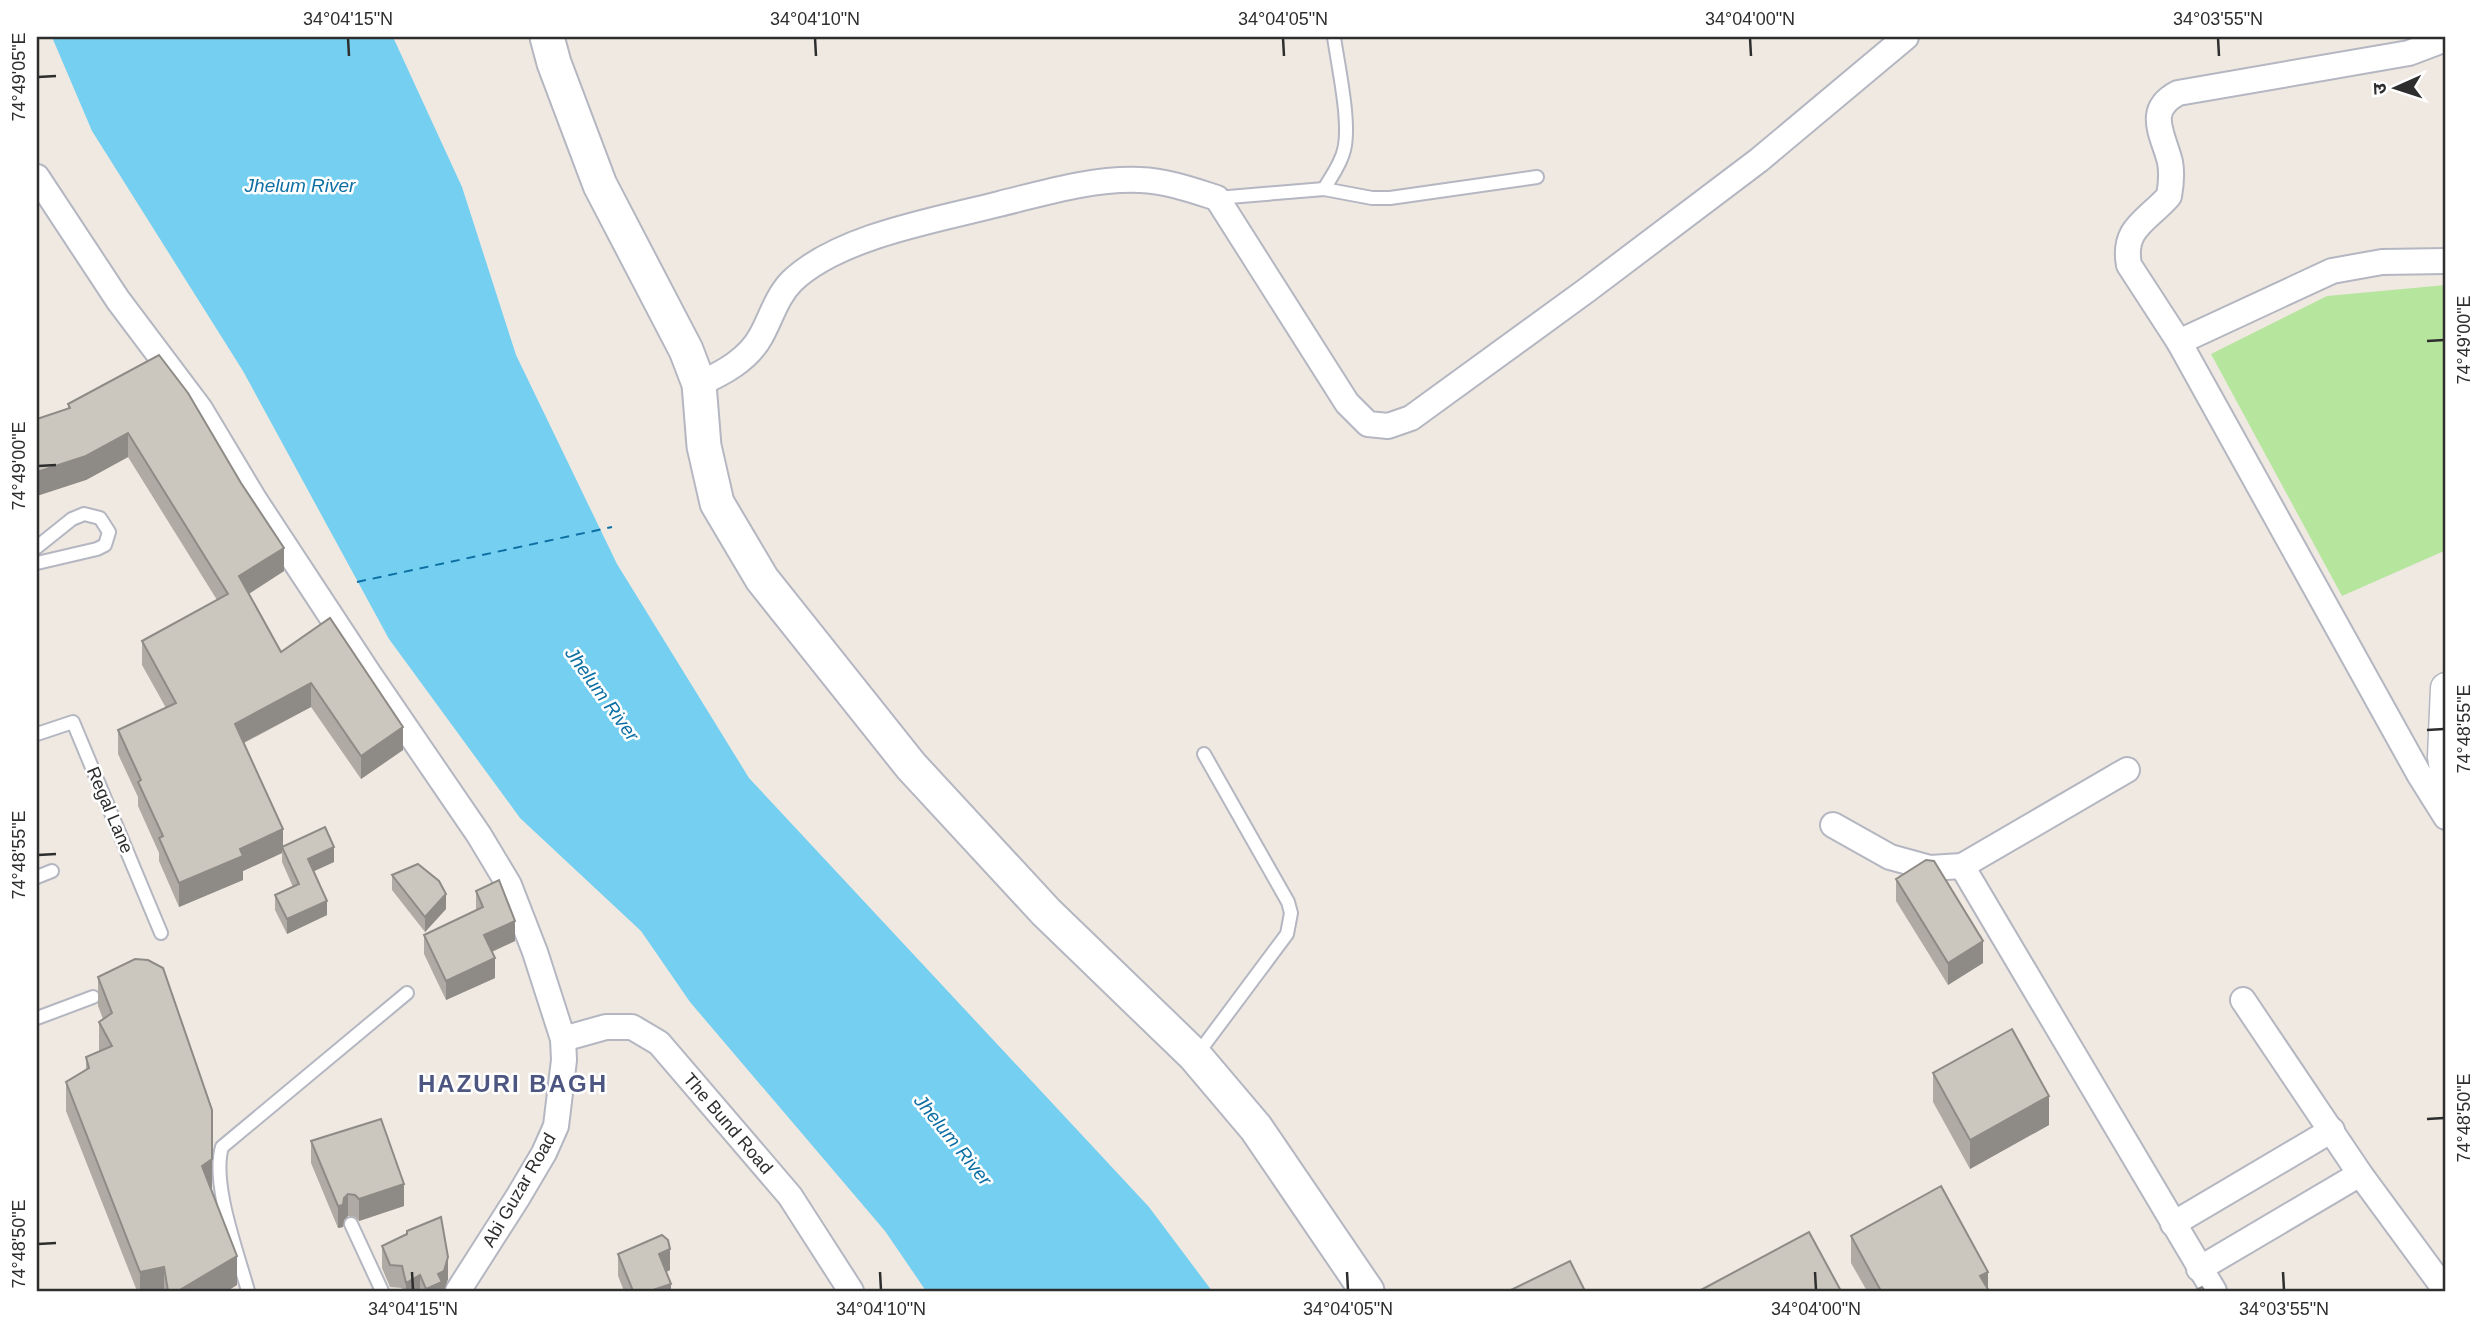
<svg xmlns="http://www.w3.org/2000/svg" width="2483" height="1328" font-family="Helvetica,'Noto Sans Devanagari',sans-serif">
  <style>
    .green { fill: #b6e59e }
    .water { fill: #75cff0 }
    .lines { fill: none; stroke-linecap: round; stroke-linejoin: round }
    .ferry { stroke: #0d6fa3; stroke-width: 2; stroke-dasharray: 9 7; stroke-linecap: butt }
    .service-casing { stroke: #b4b7c1; stroke-width: 16 }
    .minor-casing { stroke: #b4b7c1; stroke-width: 28 }
    .tertiary-casing { stroke: #b4b7c1; stroke-width: 33 }
    .secondary-casing { stroke: #b4b7c1; stroke-width: 37 }
    .service { stroke: #fff; stroke-width: 12 }
    .minor { stroke: #fff; stroke-width: 24 }
    .tertiary { stroke: #fff; stroke-width: 30 }
    .secondary { stroke: #fff; stroke-width: 33 }
    .wall { fill: #afaba4 }
    .shaded-wall { fill: #8e8b86 }
    .building { fill: #cbc7bf; stroke: #8e8b86; stroke-width: 2 }
    .ticks { fill: none; stroke: #2e2e2e; stroke-width: 2.5 }
    .labels { text-anchor: middle; dominant-baseline: central; stroke-width: 5; stroke-linejoin: round; paint-order: stroke }
    .street-label { font-size: 18px; fill: #2e2e2e; stroke: #fff }
    .water-label { font-size: 19px; font-style: italic; fill: #0d6fa3; stroke: #fff }
    .district-label { font-size: 24px; font-weight: bold; letter-spacing: 2px; fill: #4d5680; stroke: #fff }
    .neatline { fill: none; stroke: #2e2e2e; stroke-width: 2.5 }
    .ticks-label { font-size: 18px; text-anchor: middle; fill: #2e2e2e }
  </style>
  <rect width="100%" height="100%" fill="#efe9e1"/>
  <!-- green -->
  <path class="green" d="M 2446,285 L 2446,538 L 2444,551 L 2342,596 L 2211,354 L 2327,296 Z"/>
  <!-- water -->
  <path class="water" d="M 52,37 L 393,37 L 462,187 L 516,355 L 617,564 L 749,778 L 1149,1207 L 1212,1291 L 926,1291 L 885,1231 L 690,1002 L 641,931 L 520,818 L 389,639 L 243,371 L 92,131 Z"/>
  <g class="lines">
    <!-- ferry -->
    <path class="ferry" d="M 357,582 L 612,527"/>
    <!-- service casing -->
    <g class="service-casing">
      <g id="service">
        <path d="M 1324,189 C 1331,177 1341,164 1344,150 C 1351,123 1338,66 1334,37"/>
        <path d="M 1217,198 L 1324,189 L 1372,198 L 1390,198 L 1537,177"/>
        <path d="M 37,547 L 72,519 L 84,514 L 100,518 L 109,532 L 105,545 L 97,549 L 37,563"/>
        <path d="M 37,734 L 73,722 L 161,933"/>
        <path d="M 37,877 L 52,871"/>
        <path d="M 37,1018 L 93,997"/>
        <path d="M 1196,1056 L 1287,934 L 1291,913 L 1288,902 L 1204,754"/>
        <path d="M 351,1224 L 382,1291"/>
        <path d="M 248,1291 C 238,1254 211,1183 222,1147 L 407,993"/>
      </g>
    </g>
    <!-- minor casing -->
    <g class="minor-casing">
      <g id="minor">
        <path d="M 2446,39 L 2409,53 L 2178,93 C 2145,110 2163,134 2170,162 C 2172,173 2171,185 2169,196 C 2147,221 2122,228 2129,265 L 2179,342 L 2419,774 L 2446,817"/>
        <path d="M 37,177 L 118,300 L 200,409 L 254,499 L 369,674 L 479,835 L 509,885 L 535,952 L 563,1039 L 564,1060 L 556,1126 L 544,1153 L 518,1197 L 458,1291"/>
        <path d="M 2179,342 L 2332,271 L 2382,262 L 2446,261"/>
        <path d="M 699,384 C 723,373 748,360 761,336 C 771,318 777,296 792,281 C 839,236 937,220 999,204 C 1044,193 1093,178 1140,180 C 1167,181 1192,190 1217,198 L 1347,403 L 1368,424 L 1388,426 L 1411,418 L 1587,290 L 1759,160 L 1906,37"/>
        <path d="M 2127,770 L 1962,866 L 2214,1291"/>
        <path d="M 1833,825 L 1890,857 L 1930,868 L 1962,866"/>
        <path d="M 2243,1000 L 2360,1174 L 2446,1291"/>
        <path id="s1" d="M 563,1039 L 606,1027 L 632,1027 L 659,1043 L 790,1196 L 851,1291"/>
        <path d="M 2173,1224 L 2332,1130"/>
        <path d="M 2199,1269 L 2360,1174"/>
      </g>
    </g>
    <!-- tertiary casing -->
    <g class="tertiary-casing">
      <path id="tertiary" d="M 2446,688 L 2443,757 L 2446,775"/>
    </g>
    <!-- secondary casing -->
    <g class="secondary-casing">
      <path id="secondary" d="M 547,37 L 554,63 L 600,185 L 686,350 L 699,384 L 704,446 L 717,503 L 762,579 L 911,766 L 1046,912 L 1195,1056 L 1256,1128 L 1367,1291"/>
    </g>
    <!-- service -->
    <use href="#service" class="service"/>
    <!-- minor -->
    <use href="#minor" class="minor"/>
    <!-- tertiary -->
    <use href="#tertiary" class="tertiary"/>
    <!-- secondary -->
    <use href="#secondary" class="secondary"/>
  </g>
  <!-- wall -->
  <g class="wall">
    <path d="M 159,355 L 284,571 L 249,594 L 281,652 L 403,750 L 361,779 L 311,707 L 244,743 L 283,847 L 334,862 L 313,871 L 327,915 L 287,934 L 275,910 L 275,895 L 293,887 L 282,862 L 282,853 L 243,871 L 243,880 L 179,907 L 159,861 L 159,853 L 138,806 L 138,797 L 118,754 L 118,730 L 166,708 L 142,665 L 142,641 L 217,600 L 128,457 L 86,480 L 68,409 L 68,404 Z"/>
    <path d="M 392,875 L 446,909 L 425,932 L 392,890 Z"/>
    <path d="M 1896,879 L 1983,963 L 1948,985 L 1896,901 Z"/>
    <path d="M 476,891 L 515,941 L 492,952 L 495,978 L 446,1000 L 424,954 L 424,935 L 476,911 Z"/>
    <path d="M 98,977 L 212,1188 L 211,1189 L 237,1285 L 227,1291 L 137,1291 L 66,1111 L 66,1082 L 86,1070 L 86,1057 L 99,1051 L 99,1022 L 103,1019 L 98,1006 Z"/>
    <path d="M 1933,1073 L 2049,1125 L 1970,1169 L 1933,1102 Z"/>
    <path d="M 311,1141 L 404,1206 L 359,1221 L 355,1217 L 348,1216 L 344,1220 L 343,1227 L 338,1228 L 311,1163 Z"/>
    <path d="M 1851,1236 L 1988,1290 L 1989,1291 L 1867,1291 L 1851,1263 Z"/>
    <path d="M 382,1246 L 448,1279 L 444,1291 L 402,1291 L 402,1288 L 390,1287 L 382,1268 Z"/>
    <path d="M 618,1254 L 670,1270 L 666,1272 L 671,1291 L 624,1291 L 618,1276 Z"/>
  </g>
  <!-- shaded-wall -->
  <g class="shaded-wall">
    <path d="M 128,433 L 128,457 L 86,480 L 37,496 L 37,472 Z"/>
    <path d="M 284,548 L 284,571 L 239,600 L 239,576 Z"/>
    <path d="M 311,683 L 311,707 L 235,747 L 235,724 Z"/>
    <path d="M 403,727 L 403,750 L 361,779 L 361,756 Z"/>
    <path d="M 283,829 L 283,850 L 282,847 L 282,853 L 243,871 L 243,880 L 179,907 L 179,883 L 240,849 Z"/>
    <path d="M 334,847 L 334,862 L 308,874 L 308,859 Z"/>
    <path d="M 446,894 L 446,909 L 425,932 L 425,917 Z"/>
    <path d="M 327,901 L 327,915 L 287,934 L 287,919 Z"/>
    <path d="M 515,921 L 515,941 L 484,955 L 484,935 Z"/>
    <path d="M 1983,941 L 1983,963 L 1948,985 L 1948,963 Z"/>
    <path d="M 495,958 L 495,978 L 446,1000 L 446,981 Z"/>
    <path d="M 2049,1096 L 2049,1125 L 1970,1169 L 1970,1140 Z"/>
    <path d="M 212,1159 L 212,1188 L 202,1194 L 202,1166 Z"/>
    <path d="M 404,1184 L 404,1206 L 359,1221 L 359,1199 Z"/>
    <path d="M 348,1194 L 348,1216 L 344,1220 L 343,1227 L 338,1228 L 338,1206 L 344,1198 Z"/>
    <path d="M 670,1249 L 670,1270 L 659,1276 L 659,1254 Z"/>
    <path d="M 237,1256 L 237,1285 L 227,1291 L 178,1291 Z"/>
    <path d="M 448,1257 L 448,1279 L 444,1291 L 426,1291 L 426,1289 L 438,1274 Z"/>
    <path d="M 164,1267 L 164,1291 L 140,1291 L 140,1272 Z"/>
    <path d="M 1988,1272 L 1988,1291 L 1980,1276 Z"/>
    <path d="M 420,1275 L 420,1291 L 406,1291 L 406,1283 Z"/>
    <path d="M 671,1284 L 671,1291 L 650,1291 Z"/>
  </g>
  <!-- building -->
  <g class="building">
    <path d="M 159,355 L 188,393 L 241,483 L 284,548 L 239,576 L 281,652 L 330,618 L 403,727 L 361,756 L 311,683 L 235,724 L 283,829 L 240,849 L 243,856 L 179,883 L 159,838 L 163,836 L 138,782 L 141,780 L 118,730 L 176,703 L 142,641 L 228,594 L 128,433 L 86,456 L 37,472 L 37,419 L 70,408 L 68,404 Z"/>
    <path d="M 325,827 L 334,847 L 308,859 L 327,901 L 287,919 L 275,895 L 299,884 L 282,847 Z"/>
    <path d="M 1926,860 L 1934,861 L 1983,941 L 1948,963 L 1896,879 Z"/>
    <path d="M 418,864 L 439,881 L 446,894 L 425,917 L 392,875 Z"/>
    <path d="M 499,880 L 515,921 L 484,935 L 495,958 L 446,981 L 424,935 L 483,907 L 476,891 Z"/>
    <path d="M 135,959 L 148,960 L 163,968 L 212,1110 L 212,1159 L 202,1166 L 237,1256 L 178,1291 L 168,1291 L 164,1267 L 140,1272 L 66,1082 L 89,1068 L 86,1057 L 112,1046 L 99,1022 L 112,1013 L 98,977 Z"/>
    <path d="M 2012,1029 L 2049,1096 L 1970,1140 L 1933,1073 Z"/>
    <path d="M 381,1119 L 404,1184 L 359,1199 L 355,1195 L 348,1194 L 344,1198 L 343,1205 L 338,1206 L 311,1141 Z"/>
    <path d="M 1941,1186 L 1988,1272 L 1980,1276 L 1989,1291 L 1881,1291 L 1851,1236 Z"/>
    <path d="M 441,1217 L 448,1257 L 444,1271 L 438,1274 L 442,1282 L 426,1289 L 420,1275 L 406,1283 L 402,1266 L 390,1265 L 382,1246 L 407,1234 L 407,1231 Z"/>
    <path d="M 1809,1232 L 1841,1291 L 1699,1291 Z"/>
    <path d="M 662,1235 L 668,1240 L 670,1249 L 659,1254 L 671,1284 L 650,1291 L 633,1291 L 618,1254 Z"/>
    <path d="M 1570,1261 L 1585,1291 L 1509,1291 Z"/>
    <path d="M 2202,1287 L 2205,1291 L 2194,1291 Z"/>
  </g>
  <!-- ticks -->
  <path class="ticks" d="M 348,38 L 349,56M 815,38 L 816,56M 1283,38 L 1284,56M 1750,38 L 1751,56M 2218,38 L 2219,56M 38,77 L 56,76M 2427,341 L 2444,340M 38,466 L 56,465M 2427,730 L 2444,729M 38,855 L 56,854M 2427,1119 L 2444,1118M 38,1244 L 56,1243M 412,1272 L 413,1290M 880,1272 L 881,1290M 1347,1272 L 1348,1290M 1815,1272 L 1816,1290M 2283,1272 L 2284,1290"/>
  <g class="labels">
    <!-- street labels -->
    <g class="street-label">
      <text transform="translate(110 810) rotate(67)">Regal Lane</text>
      <text stroke="none"><textPath href="#s1" startOffset="208">The Bund Road</textPath></text>
      <text transform="translate(519 1190) rotate(-60)">Abi Guzar Road</text>
    </g>
    <!-- water labels -->
    <g class="water-label">
      <text x="300" y="185">Jhelum River</text>
      <text transform="translate(602 694) rotate(54)">Jhelum River</text>
      <text transform="translate(953 1140) rotate(51)">Jhelum River</text>
    </g>
    <!-- district labels -->
    <g class="district-label">
      <text x="513" y="1083">HAZURI BAGH</text>
    </g>
  </g>
  <!-- border -->
  <rect width="2483" height="1328" fill="none" stroke="#ffffff" stroke-width="77"/>
  <!-- north arrow -->
  <g transform="translate(2396 88) rotate(267)" stroke="#ffffff" stroke-width="5" paint-order="stroke">
  <path d="M0-5L12 26L0 18L-12 26Z" fill="#2e2e2e"/>
  <text y="-10" font-size="19" font-weight="bold" text-anchor="middle" fill="#2e2e2e">उ</text>
  </g>
  <rect x="38" y="38" width="2406" height="1252" class="neatline"/>
  <g class="ticks-label">
    <text x="348" y="25">34°04'15"N</text>
    <text x="815" y="25">34°04'10"N</text>
    <text x="1283" y="25">34°04'05"N</text>
    <text x="1750" y="25">34°04'00"N</text>
    <text x="2218" y="25">34°03'55"N</text>
    <text transform="translate(19 77) rotate(-90)" y="6">74°49'05"E</text>
    <text transform="translate(2464 340) rotate(-90)" y="6">74°49'00"E</text>
    <text transform="translate(19 466) rotate(-90)" y="6">74°49'00"E</text>
    <text transform="translate(2464 729) rotate(-90)" y="6">74°48'55"E</text>
    <text transform="translate(19 855) rotate(-90)" y="6">74°48'55"E</text>
    <text transform="translate(2464 1118) rotate(-90)" y="6">74°48'50"E</text>
    <text transform="translate(19 1244) rotate(-90)" y="6">74°48'50"E</text>
    <text x="413" y="1315">34°04'15"N</text>
    <text x="881" y="1315">34°04'10"N</text>
    <text x="1348" y="1315">34°04'05"N</text>
    <text x="1816" y="1315">34°04'00"N</text>
    <text x="2284" y="1315">34°03'55"N</text>
  </g>
</svg>
